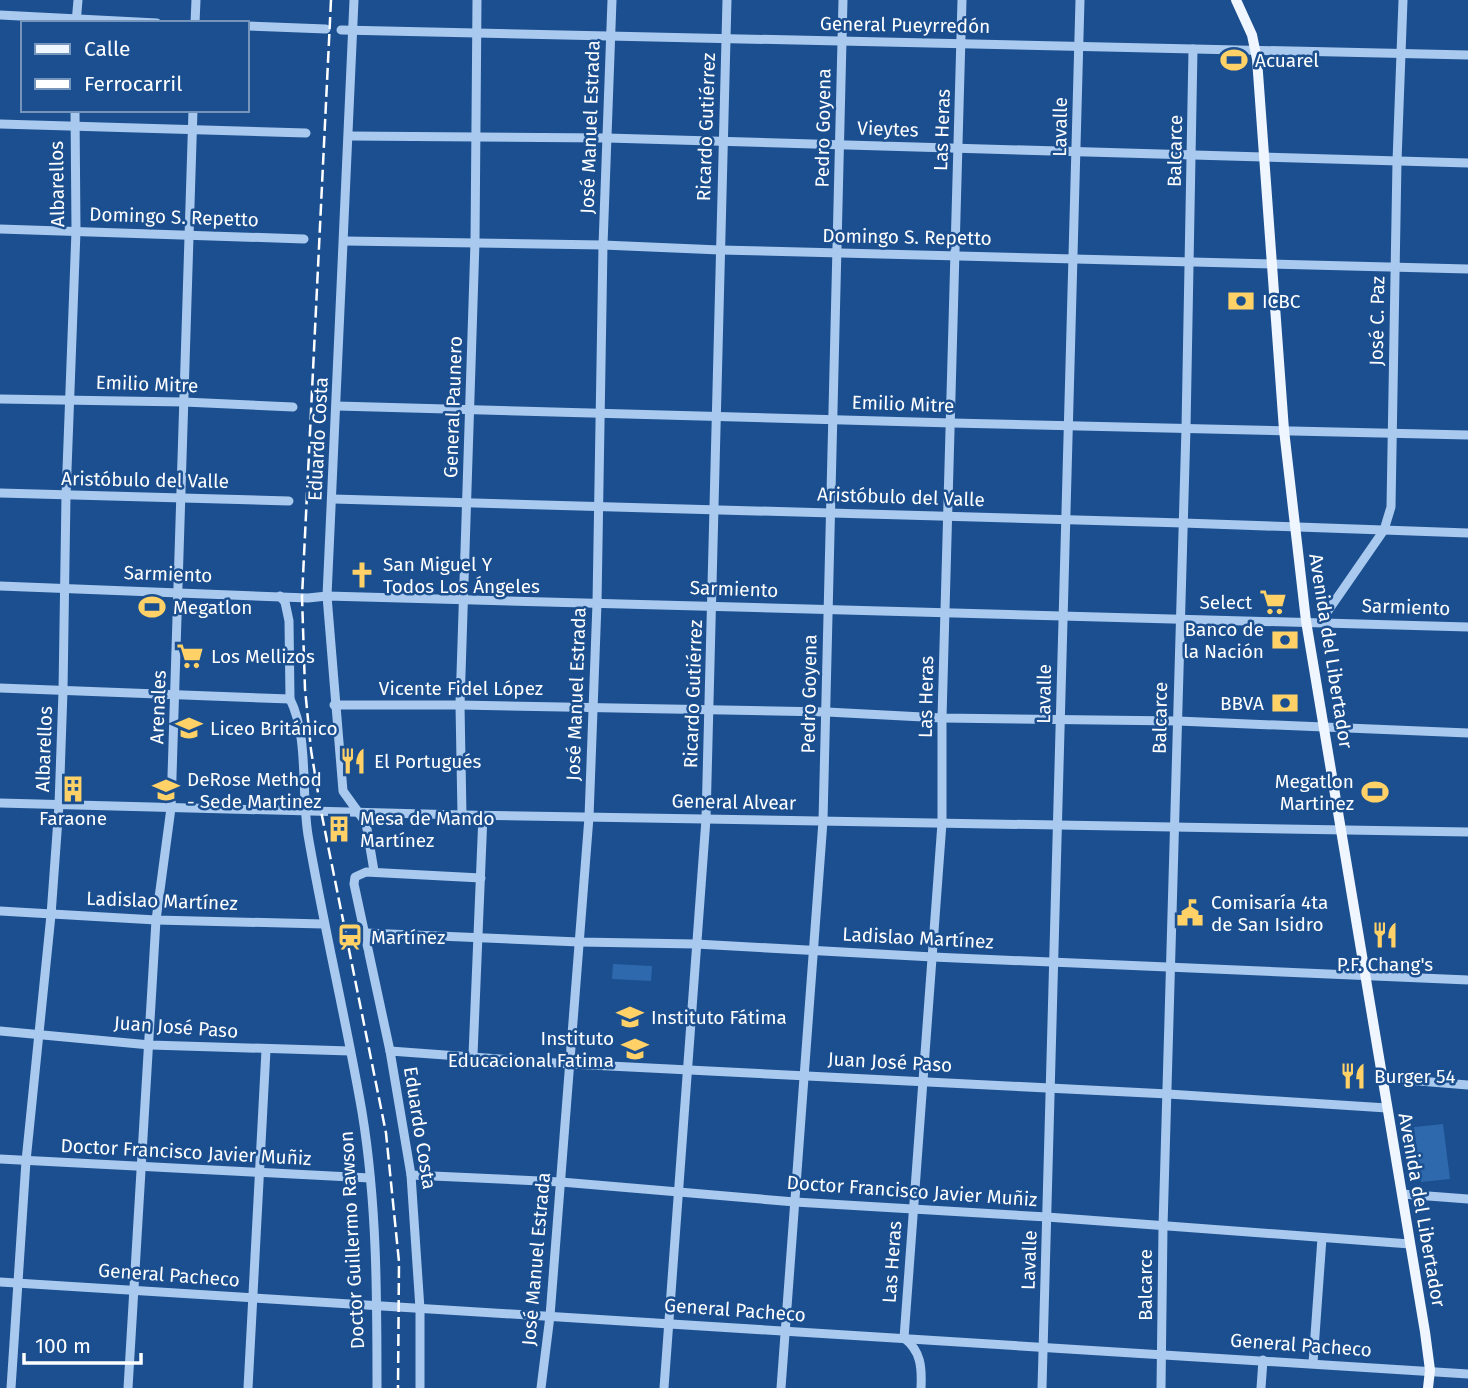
<svg xmlns="http://www.w3.org/2000/svg" width="1468" height="1388" font-family="'Fira Sans',sans-serif">
  <style>
    .pitch { fill: #2e69ad }
    .lines { fill: none; stroke-linecap: round; stroke-linejoin: round }
    .minor { stroke: #a9c9ee; stroke-width: 9 }
    .major { stroke: #f0f6ff; stroke-width: 10 }
    .rail { stroke: #fff; stroke-width: 2.5; stroke-dasharray: 12 5; stroke-linecap: butt }
    .labels { text-anchor: middle; dominant-baseline: central; stroke-width: 5; stroke-linejoin: round; paint-order: stroke }
    .street-label { font-size: 19px; fill: #fff; stroke: #1b4f8f }
    .poi-label { font-size: 19px; fill: #fff; stroke: #1b4f8f; text-anchor: start }
  </style>
  <rect width="100%" height="100%" fill="#1b4f8f"/>
  <!-- pitch -->
  <g class="pitch">
    <path d="M 613,964 L 652,966 L 651,981 L 612,979 Z"/>
    <path d="M 1443,1124 L 1450,1179 L 1421,1182 L 1414,1127 Z"/>
  </g>
  <g class="lines">
    <!-- minor -->
    <g class="minor">
      <path d="M 354,0 L 327,596 L 343,791 L 366,823 L 374,871"/>
      <path d="M 0,15 L 157,23"/>
      <path d="M 76,23 L 78,0"/>
      <path d="M 195,23 L 196,0"/>
      <path d="M 247,26 L 326,29"/>
      <path d="M 341,30 L 1468,55"/>
      <path d="M 0,124 L 306,133"/>
      <path d="M 349,136 L 607,138 L 1468,163"/>
      <path d="M 0,229 L 304,239"/>
      <path d="M 345,241 L 603,245 L 720,250 L 1468,269"/>
      <path d="M 0,399 L 184,402 L 293,407"/>
      <path d="M 337,406 L 952,423 L 1468,435"/>
      <path d="M 0,493 L 289,501"/>
      <path d="M 333,499 L 1183,523 L 1468,533"/>
      <path d="M 0,586 L 308,598 L 327,596 L 1468,627"/>
      <path d="M 280,596 L 285,602 L 289,621 L 290,699 C 309,737 301,792 308,835 C 324,928 346,1019 362,1112 C 377,1203 377,1296 377,1388"/>
      <path d="M 1321,621 L 1384,530 L 1391,507 L 1397,161 L 1403,0"/>
      <path d="M 0,688 L 290,699"/>
      <path d="M 334,705 L 460,705 L 827,712 L 942,718 L 1178,721 L 1468,733"/>
      <path d="M 0,803 L 462,815 L 1468,832"/>
      <path d="M 462,815 L 460,705 L 475,242 L 477,0"/>
      <path d="M 0,911 L 156,920 L 323,924"/>
      <path d="M 366,933 L 579,942 L 696,944 L 933,957 L 1468,980"/>
      <path d="M 0,1031 L 150,1045 L 350,1051"/>
      <path d="M 390,1051 L 570,1064 L 1168,1094 L 1387,1108"/>
      <path d="M 473,1055 L 483,815"/>
      <path d="M 1382,1078 L 1468,1085"/>
      <path d="M 0,1159 L 370,1178"/>
      <path d="M 411,1175 L 561,1182 L 795,1202 L 1047,1217 L 1410,1244"/>
      <path d="M 1402,1194 L 1468,1199"/>
      <path d="M 0,1282 L 1468,1374"/>
      <path d="M 1313,1363 L 1322,1238"/>
      <path d="M 11,1388 L 26,1161 L 51,915 L 59,805 L 63,691 L 66,496 L 76,231 L 75,110"/>
      <path d="M 128,1388 L 156,920 L 171,808 L 193,110"/>
      <path d="M 248,1388 L 266,1050"/>
      <path d="M 420,1388 L 420,1309 L 411,1175 L 390,1051 L 354,884 L 355,877 L 366,872 L 481,878"/>
      <path d="M 541,1388 L 550,1316 L 589,817 L 597,603 L 603,245 L 612,0"/>
      <path d="M 664,1388 L 706,819 L 727,0"/>
      <path d="M 781,1388 L 823,821 L 843,0"/>
      <path d="M 921,1388 C 922,1367 921,1351 904,1338 L 942,823 L 942,718 L 962,0"/>
      <path d="M 1042,1388 L 1080,0"/>
      <path d="M 1161,1388 L 1163,1227 L 1186,428 L 1193,49"/>
      <path d="M 1261,1388 L 1263,1360"/>
    </g>
    <!-- major -->
    <path class="major" d="M 1236,0 L 1252,35 L 1257,59 L 1284,430 L 1306,621 L 1425,1332 L 1430,1370 L 1428,1388"/>
    <!-- rail -->
    <path class="rail" d="M 331,0 L 302,597 L 305,689 L 311,750 L 321,811 L 386,1133 L 399,1262 L 398,1388"/>
  </g>
  <!-- icons -->
  <defs>
    <g id="stadium-bare" transform="scale(2.1)"><path d="M0-5a6.5 5 0 1 0 0 10a6.5 5 0 1 0 0-10ZM-3.5-1.8h7v3.6h-7Z" fill="#ffd166" stroke="#1b4f8f" stroke-width="2.5" paint-order="stroke"/></g>
    <g id="bank-bare" transform="scale(2.1)"><path d="M-6-4H6V4H-6ZM0-2.3a2.3 2.3 0 1 0 0 4.6a2.3 2.3 0 1 0 0-4.6Z" fill="#ffd166" stroke="#1b4f8f" stroke-width="2.5" paint-order="stroke"/></g>
    <g id="church-bare" transform="scale(2.1)"><path d="M-1.2-6h2.4v3.5h3.3v2.4h-3.3V6h-2.4V-.1h-3.3v-2.4h3.3Z" fill="#ffd166" stroke="#1b4f8f" stroke-width="2.5" paint-order="stroke"/></g>
    <g id="supermarket-bare" transform="scale(2.1)"><path d="M-6-5.5h2.5l.6 2H6L4.5 2H-2.5L-4.4-4H-6ZM-1.5 3.2a1.3 1.3 0 1 0 .1 0ZM3 3.2a1.3 1.3 0 1 0 .1 0Z" fill="#ffd166" stroke="#1b4f8f" stroke-width="2.5" paint-order="stroke"/></g>
    <g id="university-bare" transform="scale(2.1)"><path d="M0-5L7-2L0 1L-7-2ZM-4 1L0 2.5L4 1V4Q0 6-4 4Z" fill="#ffd166" stroke="#1b4f8f" stroke-width="2.5" paint-order="stroke"/></g>
    <g id="restaurant-bare" transform="scale(2.1)"><path d="M-5-6h1v4h1v-4h1v4h1v-4h1v5L-1.5 .5V6h-2V.5L-5-1ZM5-6V6H3V1.5H1.5Q1.5-4 5-6Z" fill="#ffd166" stroke="#1b4f8f" stroke-width="2.5" paint-order="stroke"/></g>
    <g id="building-bare" transform="scale(2.1)"><path d="M-4-6H4V6H1V3H-1V6H-4ZM-2.5-4.3h1.7v1.8h-1.7ZM.8-4.3h1.7v1.8H.8ZM-2.5-1h1.7V.8h-1.7ZM.8-1h1.7V.8H.8Z" fill="#ffd166" stroke="#1b4f8f" stroke-width="2.5" paint-order="stroke"/></g>
    <g id="civic-bare" transform="scale(2.1)"><path d="M-.6-6.5H3V-4.5H.6V-3L4-1V1h2V6H-6V1h2V-1L-.6-3ZM-1.2 2.5V6h2.4V2.5Z" fill="#ffd166" stroke="#1b4f8f" stroke-width="2.5" paint-order="stroke"/></g>
    <g id="station-bare" transform="scale(2.1)"><path d="M-3-6H3Q5-6 5-4V2Q5 4 3 4L4.5 6H3L1.5 4h-3L-3 6H-4.5L-3 4Q-5 4-5 2V-4Q-5-6-3-6ZM-3.5-4v3h7v-3ZM-3.5 1v1.5H-2V1ZM2 1v1.5H3.5V1Z" fill="#ffd166" stroke="#1b4f8f" stroke-width="2.5" paint-order="stroke"/></g>
    <g id="school-bare" transform="scale(2.1)"><path d="M0-5L7-2L0 1L-7-2ZM-4 1L0 2.5L4 1V4Q0 6-4 4Z" fill="#ffd166" stroke="#1b4f8f" stroke-width="2.5" paint-order="stroke"/></g>
  </defs>
  <g fill-rule="evenodd">
    <use href="#stadium-bare" x="1234" y="60"/>
    <use href="#bank-bare" x="1241" y="301"/>
    <use href="#church-bare" x="362" y="575"/>
    <use href="#supermarket-bare" x="1273" y="602"/>
    <use href="#stadium-bare" x="152" y="607"/>
    <use href="#bank-bare" x="1285" y="640"/>
    <use href="#supermarket-bare" x="190" y="656"/>
    <use href="#bank-bare" x="1285" y="703"/>
    <use href="#university-bare" x="189" y="728"/>
    <use href="#restaurant-bare" x="353" y="761"/>
    <use href="#building-bare" x="73" y="789"/>
    <use href="#university-bare" x="166" y="790"/>
    <use href="#stadium-bare" x="1375" y="792"/>
    <use href="#building-bare" x="339" y="829"/>
    <use href="#civic-bare" x="1190" y="913"/>
    <use href="#restaurant-bare" x="1385" y="935"/>
    <use href="#station-bare" x="350" y="937"/>
    <use href="#school-bare" x="630" y="1017"/>
    <use href="#school-bare" x="635" y="1049"/>
    <use href="#restaurant-bare" x="1353" y="1076"/>
  </g>
  <g class="labels">
    <!-- street labels -->
    <g class="street-label">
      <text transform="translate(905 25) rotate(1)">General Pueyrredón</text>
      <text transform="translate(590 127) rotate(-88)">José Manuel Estrada</text>
      <text transform="translate(706 127) rotate(-88)">Ricardo Gutiérrez</text>
      <text transform="translate(1060 127) rotate(-89)">Lavalle</text>
      <text transform="translate(823 128) rotate(-89)">Pedro Goyena</text>
      <text transform="translate(888 129) rotate(2)">Vieytes</text>
      <text transform="translate(942 130) rotate(-88)">Las Heras</text>
      <text transform="translate(1175 151) rotate(-89)">Balcarce</text>
      <text transform="translate(57 184) rotate(-91)">Albarellos</text>
      <text transform="translate(174 217) rotate(2)">Domingo S. Repetto</text>
      <text transform="translate(907 237) rotate(1)">Domingo S. Repetto</text>
      <text transform="translate(1377 321) rotate(-89)">José C. Paz</text>
      <text transform="translate(147 384) rotate(2)">Emilio Mitre</text>
      <text transform="translate(903 404) rotate(2)">Emilio Mitre</text>
      <text transform="translate(453 407) rotate(-88)">General Paunero</text>
      <text transform="translate(318 439) rotate(-87)">Eduardo Costa</text>
      <text transform="translate(145 480) rotate(1)">Aristóbulo del Valle</text>
      <text transform="translate(901 497) rotate(2)">Aristóbulo del Valle</text>
      <text transform="translate(168 574) rotate(2)">Sarmiento</text>
      <text transform="translate(734 589) rotate(2)">Sarmiento</text>
      <text transform="translate(1406 607) rotate(2)">Sarmiento</text>
      <text transform="translate(1331 651) rotate(81)">Avenida del Libertador</text>
      <text x="461" y="688">Vicente Fidel López</text>
      <text transform="translate(576 694) rotate(-88)">José Manuel Estrada</text>
      <text transform="translate(693 694) rotate(-88)">Ricardo Gutiérrez</text>
      <text transform="translate(809 694) rotate(-89)">Pedro Goyena</text>
      <text transform="translate(1044 694) rotate(-89)">Lavalle</text>
      <text transform="translate(926 697) rotate(-89)">Las Heras</text>
      <text transform="translate(158 707) rotate(-88)">Arenales</text>
      <text transform="translate(1160 718) rotate(-89)">Balcarce</text>
      <text transform="translate(44 749) rotate(-88)">Albarellos</text>
      <text transform="translate(734 802) rotate(1)">General Alvear</text>
      <text transform="translate(162 901) rotate(2)">Ladislao Martínez</text>
      <text transform="translate(918 938) rotate(3)">Ladislao Martínez</text>
      <text transform="translate(176 1027) rotate(4)">Juan José Paso</text>
      <text transform="translate(890 1062) rotate(3)">Juan José Paso</text>
      <text transform="translate(420 1128) rotate(81)">Eduardo Costa</text>
      <text transform="translate(186 1152) rotate(3)">Doctor Francisco Javier Muñiz</text>
      <text transform="translate(912 1191) rotate(4)">Doctor Francisco Javier Muñiz</text>
      <text transform="translate(1422 1210) rotate(80)">Avenida del Libertador</text>
      <text transform="translate(352 1240) rotate(-93)">Doctor Guillermo Rawson</text>
      <text transform="translate(536 1259) rotate(-85)">José Manuel Estrada</text>
      <text transform="translate(1029 1260) rotate(-88)">Lavalle</text>
      <text transform="translate(892 1262) rotate(-86)">Las Heras</text>
      <text transform="translate(169 1275) rotate(4)">General Pacheco</text>
      <text transform="translate(1145 1285) rotate(-90)">Balcarce</text>
      <text transform="translate(735 1310) rotate(4)">General Pacheco</text>
      <text transform="translate(1301 1345) rotate(4)">General Pacheco</text>
    </g>
    <!-- poi labels -->
    <g class="poi-label">
      <text x="1255" y="60">Acuarel</text>
      <text x="1262" y="301">ICBC</text>
      <text x="383" y="564">San Miguel Y<tspan x="383" dy="22">Todos Los Ángeles</tspan></text>
      <text x="1252" y="602" text-anchor="end">Select</text>
      <text x="173" y="607">Megatlon</text>
      <text x="1264" y="629" text-anchor="end">Banco de<tspan x="1264" dy="22">la Nación</tspan></text>
      <text x="211" y="656">Los Mellizos</text>
      <text x="1264" y="703" text-anchor="end">BBVA</text>
      <text x="210" y="728">Liceo Británico</text>
      <text x="374" y="761">El Portugués</text>
      <text x="187" y="779">DeRose Method<tspan x="187" dy="22">- Sede Martinez</tspan></text>
      <text x="1354" y="781" text-anchor="end">Megatlon<tspan x="1354" dy="22">Martinez</tspan></text>
      <text x="73" y="818" text-anchor="middle">Faraone</text>
      <text x="360" y="818">Mesa de Mando<tspan x="360" dy="22">Martínez</tspan></text>
      <text x="1211" y="902">Comisaría 4ta<tspan x="1211" dy="22">de San Isidro</tspan></text>
      <text x="371" y="937">Martínez</text>
      <text x="1385" y="964" text-anchor="middle">P.F. Chang's</text>
      <text x="651" y="1017">Instituto Fátima</text>
      <text x="614" y="1038" text-anchor="end">Instituto<tspan x="614" dy="22">Educacional Fatima</tspan></text>
      <text x="1374" y="1076">Burger 54</text>
    </g>
  </g>
  <!-- legend -->
  <rect x="21" y="21" width="228" height="91" fill="#1b4f8f" stroke="#7695bc" stroke-width="2"/>
  <rect x="35" y="44" width="35" height="10" fill="#f0f6ff" stroke="#7695bc" stroke-width="2"/>
  <text x="84" y="56" font-size="21" fill="#ffffff">Calle</text>
  <rect x="35" y="79" width="35" height="10" fill="#ffffff" stroke="#7695bc" stroke-width="2"/>
  <text x="84" y="91" font-size="21" fill="#ffffff">Ferrocarril</text>
  <!-- scale -->
  <path d="M24 1353v10h117v-10" fill="none" stroke="#ffffff" stroke-width="3.5"/>
  <text x="35" y="1353" font-size="21" fill="#ffffff" stroke="#1b4f8f" stroke-width="5" paint-order="stroke">100 m</text>
</svg>
